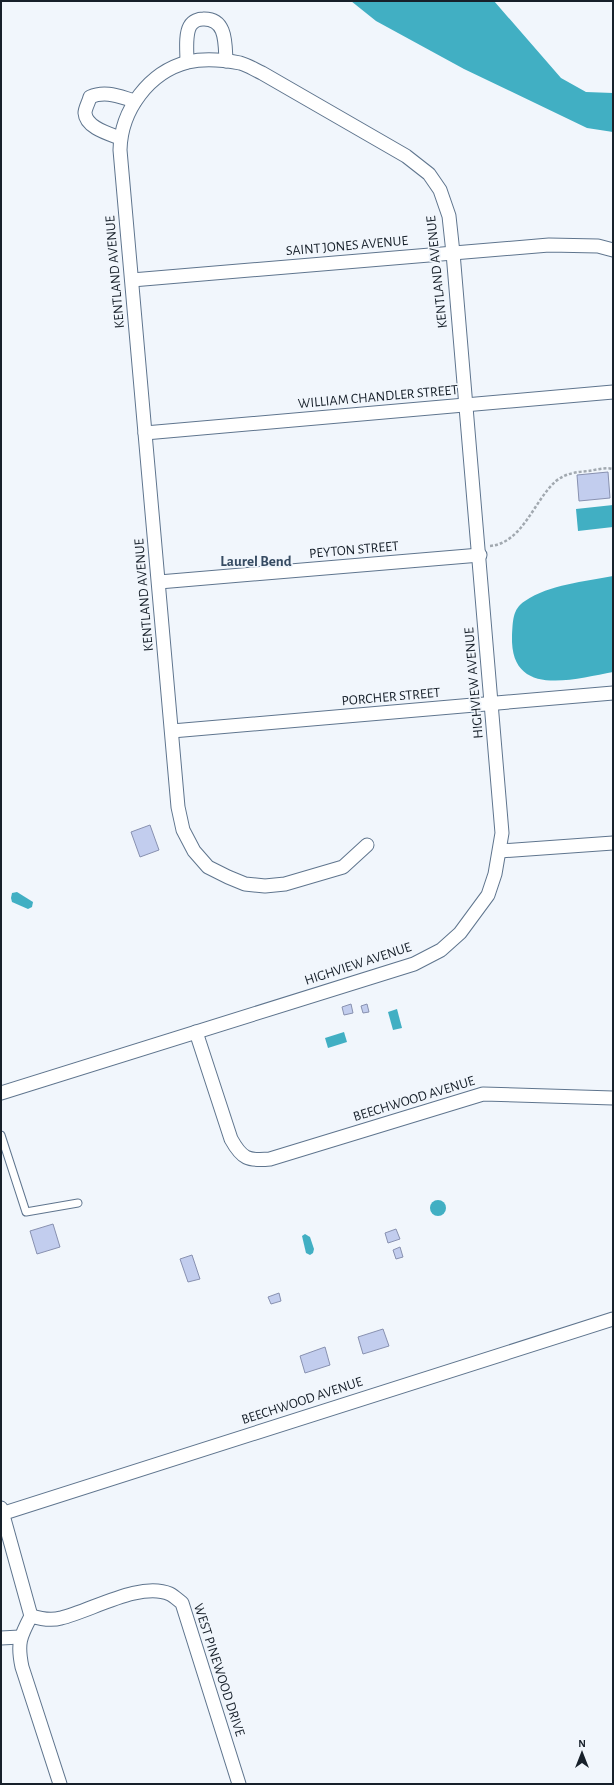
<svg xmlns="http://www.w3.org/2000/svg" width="614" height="1785" font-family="'Alegreya Sans',sans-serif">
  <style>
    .water { fill: #41afc3 }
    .building { fill: #c2cdee; stroke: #8891b0 }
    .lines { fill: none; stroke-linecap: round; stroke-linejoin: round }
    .lane-casing { stroke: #5f758e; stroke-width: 9 }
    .street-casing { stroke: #5f758e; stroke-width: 15 }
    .path { stroke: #a2a9b0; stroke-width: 2.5; stroke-dasharray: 3 2; stroke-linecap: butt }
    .lane { stroke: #fff; stroke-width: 7 }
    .street { stroke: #fff; stroke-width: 13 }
    .labels { text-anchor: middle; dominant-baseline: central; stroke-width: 3.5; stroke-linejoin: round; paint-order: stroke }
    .street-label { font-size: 14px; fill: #17202a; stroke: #f1f6fc }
    .neighbourhood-label { font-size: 15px; font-weight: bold; fill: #364b62; stroke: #f1f6fc }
  </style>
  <rect width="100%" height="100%" fill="#f1f6fc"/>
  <!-- water -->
  <g class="water">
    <path d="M 351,1 L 494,1 L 561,78 L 586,92 L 613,93 L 613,132 L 587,128 L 464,69 L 376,21 Z"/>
    <path d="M 613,505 L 613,527 L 578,531 L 576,509 Z"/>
    <path d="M 613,576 L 613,672 C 574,679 510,699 512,636 C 513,622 512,609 525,601 C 550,584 584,582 613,576 Z"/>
    <path d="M 17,892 L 33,902 L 32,907 L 28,909 L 12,902 L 11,898 L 12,893 Z"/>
    <path d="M 397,1009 L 402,1028 L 393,1030 L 388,1012 Z"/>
    <path d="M 344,1032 L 347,1042 L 328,1048 L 325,1038 Z"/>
    <circle cx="438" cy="1208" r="8"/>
    <path d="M 305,1234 L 310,1237 L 314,1249 L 313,1253 L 310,1255 L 306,1253 L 302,1236 Z"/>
  </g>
  <!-- building -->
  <g class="building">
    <path d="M 608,472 L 610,498 L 579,501 L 577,475 Z"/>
    <path d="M 150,825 L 159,850 L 140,857 L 131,832 Z"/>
    <path d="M 351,1004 L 353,1013 L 344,1015 L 342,1007 Z"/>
    <path d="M 367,1004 L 369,1012 L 363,1013 L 361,1006 Z"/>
    <path d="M 53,1224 L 60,1247 L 37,1254 L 30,1231 Z"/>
    <path d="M 396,1229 L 400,1239 L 388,1243 L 385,1233 Z"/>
    <path d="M 400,1247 L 403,1257 L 396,1259 L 393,1250 Z"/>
    <path d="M 192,1255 L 200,1279 L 188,1282 L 180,1259 Z"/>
    <path d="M 279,1293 L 281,1301 L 271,1304 L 268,1297 Z"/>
    <path d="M 383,1329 L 389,1346 L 363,1354 L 358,1337 Z"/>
    <path d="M 325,1347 L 330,1365 L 305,1373 L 300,1356 Z"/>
  </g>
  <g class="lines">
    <!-- lane casing -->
    <g class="lane-casing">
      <path id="lane" d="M 1,1135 L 26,1212 L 78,1203"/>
    </g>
    <!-- street casing -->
    <g class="street-casing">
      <g id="street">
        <path d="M 187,62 C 187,51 185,35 190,26 C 193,21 199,19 203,19 C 227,18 225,44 226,61"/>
        <path d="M 120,138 C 110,134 86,128 85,113 C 85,108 89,102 90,97 C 106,90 120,97 135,101"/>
        <path d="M 132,280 L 549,245 L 598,246 L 613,250"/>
        <path d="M 145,433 L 613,392"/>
        <path d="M 159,582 L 480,555"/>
        <path d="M 172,731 L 613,693"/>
        <path d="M 500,851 L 613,843"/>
        <path d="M 196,1032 L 231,1139 C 242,1159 248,1161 270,1159 L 483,1094 L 613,1098"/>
        <path d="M 1,1093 L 414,964 L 441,950 L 460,933 L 488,895 L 495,874 L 502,833 L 453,253 L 449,216 L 440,190 L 429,174 L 406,156 L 262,73 C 255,70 248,65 240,63 C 224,60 205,58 188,62 C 149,72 121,110 120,150 L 178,807 L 183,830 L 194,851 L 208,867 L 228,877 L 245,884 L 265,886 L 285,884 L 343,867 L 367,845"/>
        <path d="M 1,1508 L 31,1616"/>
        <path d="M 1,1514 L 613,1319"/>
        <path d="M 1,1638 L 20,1637"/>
        <path d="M 60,1784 L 22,1667 C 17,1643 20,1637 31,1616 C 41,1619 51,1621 61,1618 C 91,1611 140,1581 170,1594 C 174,1596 178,1600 182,1603 L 239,1784"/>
      </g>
    </g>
    <!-- path -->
    <path class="path" d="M 490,546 C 523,543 534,500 556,481 C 566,473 577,472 588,471 C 596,470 605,467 613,469"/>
    <!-- lane -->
    <use href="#lane" class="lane"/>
    <!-- street -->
    <use href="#street" class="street"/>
  </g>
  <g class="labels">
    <!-- street labels -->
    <g class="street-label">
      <text transform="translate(347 246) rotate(-5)">SAINT JONES AVENUE</text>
      <text transform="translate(115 272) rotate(-95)">KENTLAND AVENUE</text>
      <text transform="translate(437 272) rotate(-96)">KENTLAND AVENUE</text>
      <text transform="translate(378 397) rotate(-5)">WILLIAM CHANDLER STREET</text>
      <text transform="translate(354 550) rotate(-5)">PEYTON STREET</text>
      <text transform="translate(144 595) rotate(-95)">KENTLAND AVENUE</text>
      <text transform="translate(474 683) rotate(-95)">HIGHVIEW AVENUE</text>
      <text transform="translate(391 697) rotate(-5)">PORCHER STREET</text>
      <text transform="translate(358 964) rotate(-18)">HIGHVIEW AVENUE</text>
      <text transform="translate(414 1099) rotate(-17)">BEECHWOOD AVENUE</text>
      <text transform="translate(302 1401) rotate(-18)">BEECHWOOD AVENUE</text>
      <text transform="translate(219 1670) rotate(72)">WEST PINEWOOD DRIVE</text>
    </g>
    <!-- neighbourhood labels -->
    <g class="neighbourhood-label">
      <text x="256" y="561">Laurel Bend</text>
    </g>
  </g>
  <!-- border -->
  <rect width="614" height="1785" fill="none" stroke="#17202a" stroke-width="4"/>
  <!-- north arrow -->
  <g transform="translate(582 1753)" stroke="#f1f6fc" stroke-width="3" paint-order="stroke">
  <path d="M0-3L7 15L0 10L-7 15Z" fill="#17202a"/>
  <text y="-6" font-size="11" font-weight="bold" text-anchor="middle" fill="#17202a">N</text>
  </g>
</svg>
